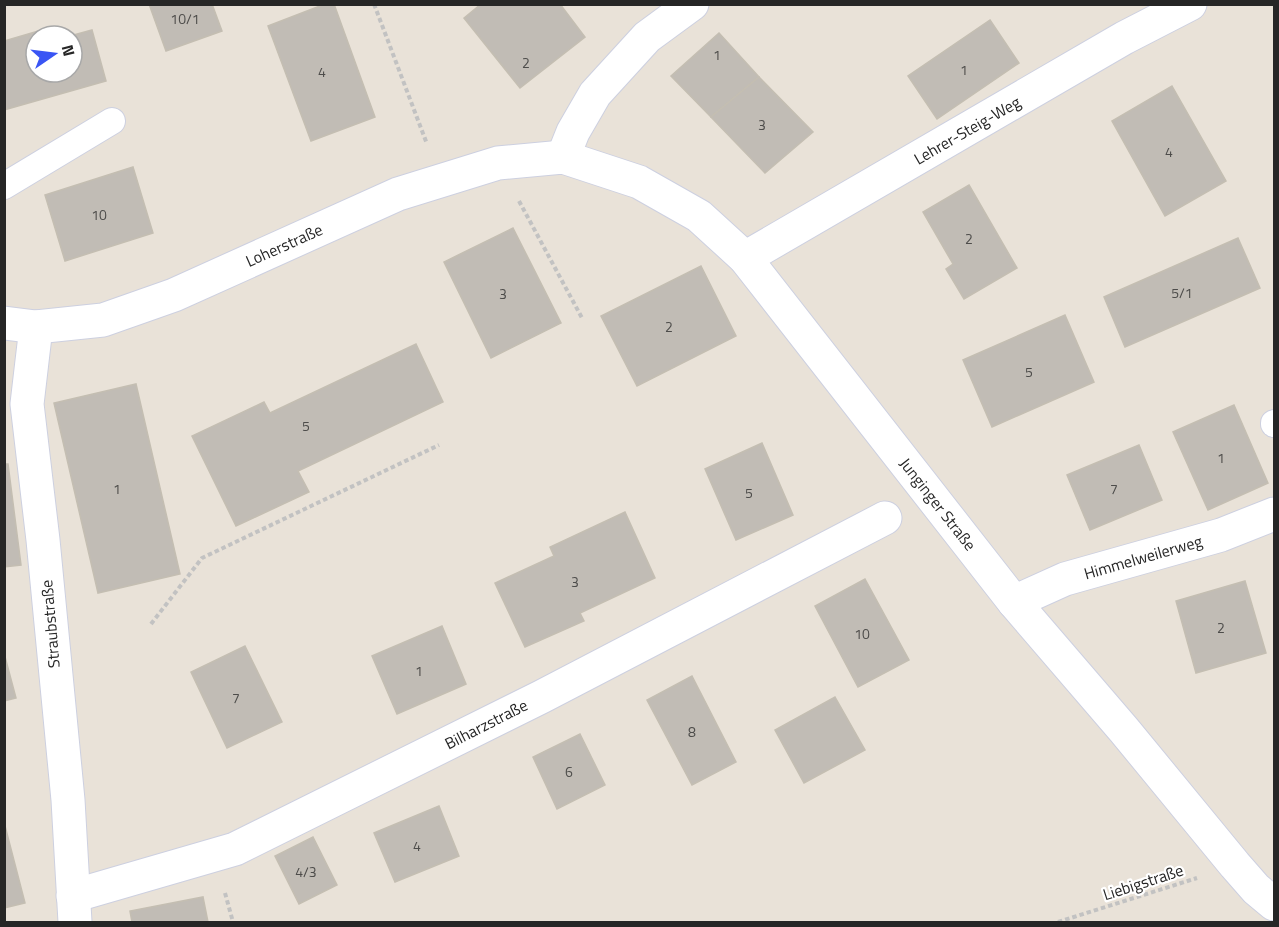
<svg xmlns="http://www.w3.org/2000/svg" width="1279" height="927" font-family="'Titillium Web',sans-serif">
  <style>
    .building { fill: #c1bcb5; stroke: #c4beb2; stroke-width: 1.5 }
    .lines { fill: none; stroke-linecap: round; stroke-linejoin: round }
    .service-casing { stroke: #cdd0e0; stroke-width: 28 }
    .minor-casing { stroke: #cdd0e0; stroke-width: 35 }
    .tertiary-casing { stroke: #cdd0e0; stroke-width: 35 }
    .path { stroke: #c2c2c2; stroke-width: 4; stroke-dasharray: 4.5 3; stroke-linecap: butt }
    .service { stroke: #fff; stroke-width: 26 }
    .minor { stroke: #fff; stroke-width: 33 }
    .tertiary { stroke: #fff; stroke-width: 33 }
    .labels { text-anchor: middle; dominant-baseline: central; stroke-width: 4.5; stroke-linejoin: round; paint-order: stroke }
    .number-label { font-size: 14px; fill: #4d4c4a }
    .street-label { font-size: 16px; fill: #262626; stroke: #fff }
  </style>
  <rect width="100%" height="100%" fill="#e9e2d8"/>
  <!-- building -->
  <g class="building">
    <path d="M 149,4 L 212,4 L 222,31 L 166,51 Z"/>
    <path d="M 325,4 L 334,4 L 375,117 L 311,141 L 268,26 Z"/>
    <path d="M 481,4 L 560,4 L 585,37 L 520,88 L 464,18 Z"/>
    <path d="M 990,20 L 1019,63 L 937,119 L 908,76 Z"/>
    <path d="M 42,30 L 44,36 L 36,36 L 36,72 L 72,72 L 72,36 L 70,36 L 92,30 L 106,81 L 4,110 L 4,41 Z"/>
    <path d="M 719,33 L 759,77 L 711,117 L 671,76 Z"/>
    <path d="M 759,77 L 813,132 L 765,173 L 711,117 Z"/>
    <path d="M 1172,86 L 1226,181 L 1165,216 L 1112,121 Z"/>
    <path d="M 133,167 L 153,233 L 65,261 L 45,195 Z"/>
    <path d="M 969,185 L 1017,268 L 964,299 L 946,269 L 953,264 L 923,212 Z"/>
    <path d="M 513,228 L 561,323 L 491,358 L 444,262 Z"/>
    <path d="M 1238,238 L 1260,288 L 1125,347 L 1104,297 Z"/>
    <path d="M 701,266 L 736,336 L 637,386 L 601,316 Z"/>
    <path d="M 1065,315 L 1094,382 L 992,427 L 963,360 Z"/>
    <path d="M 416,344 L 443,402 L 298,471 L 309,492 L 236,526 L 192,436 L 264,402 L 270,413 Z"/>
    <path d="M 136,384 L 180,574 L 98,593 L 54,403 Z"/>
    <path d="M 1234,405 L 1268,483 L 1208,510 L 1173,432 Z"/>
    <path d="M 762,443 L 793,515 L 736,540 L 705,469 Z"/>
    <path d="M 1139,445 L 1162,500 L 1090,530 L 1067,475 Z"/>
    <path d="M 4,464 L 8,464 L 21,565 L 4,567 Z"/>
    <path d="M 625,512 L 655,578 L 580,613 L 584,621 L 525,647 L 495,583 L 554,556 L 550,547 Z"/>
    <path d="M 865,579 L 909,660 L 858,687 L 815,606 Z"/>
    <path d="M 1245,581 L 1266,653 L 1196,673 L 1176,601 Z"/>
    <path d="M 442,626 L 466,684 L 397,714 L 372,656 Z"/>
    <path d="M 245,646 L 282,722 L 227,748 L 191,672 Z"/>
    <path d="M 4,653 L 16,698 L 4,701 Z"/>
    <path d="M 692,676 L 736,762 L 692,785 L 647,700 Z"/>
    <path d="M 835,697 L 865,750 L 804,783 L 775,730 Z"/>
    <path d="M 580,734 L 605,785 L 557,809 L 533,757 Z"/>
    <path d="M 439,806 L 459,856 L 395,882 L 374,833 Z"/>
    <path d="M 4,822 L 25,903 L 4,908 Z"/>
    <path d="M 313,837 L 337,885 L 299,904 L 275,856 Z"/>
    <path d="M 203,897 L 208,922 L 132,922 L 130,911 Z"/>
  </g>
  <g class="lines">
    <!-- service casing -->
    <g class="service-casing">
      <g id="service">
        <path d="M 4,186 L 112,121"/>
        <path d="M 1274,423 L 1274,424"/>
      </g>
    </g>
    <!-- minor casing -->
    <g class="minor-casing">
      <g id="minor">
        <path d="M 563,157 L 573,132 L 595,94 L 647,37 L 692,4"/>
        <path d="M 745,258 L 1124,38 L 1190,4"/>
        <path d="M 36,327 L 27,404 L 43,540 L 68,800 L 75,922"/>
        <path d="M 1014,602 L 1065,579 L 1221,535 L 1274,514"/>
        <path d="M 73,896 L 235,849 L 541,697 L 885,518"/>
      </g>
    </g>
    <!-- tertiary casing -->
    <g class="tertiary-casing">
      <path id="tertiary" d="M 4,323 L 36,327 L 103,320 L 174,295 L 398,194 L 498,163 L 563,157 L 639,182 L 699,216 L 745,258 L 1014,602 L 1124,730 L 1235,865 L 1256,889 L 1274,904"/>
    </g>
    <!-- path -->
    <g class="path">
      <path d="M 374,4 L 427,144"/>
      <path d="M 519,201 L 582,318"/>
      <path d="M 151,624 L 202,558 L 439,445"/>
      <path d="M 225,893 L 233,922"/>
      <path d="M 1058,922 L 1197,878"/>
    </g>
    <!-- service -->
    <use href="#service" class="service"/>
    <!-- minor -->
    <use href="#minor" class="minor"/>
    <!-- tertiary -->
    <use href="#tertiary" class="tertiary"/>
  </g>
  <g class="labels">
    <!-- number labels -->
    <g class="number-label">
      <text x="185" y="18">10/1</text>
      <text x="717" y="54">1</text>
      <text x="526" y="62">2</text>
      <text x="964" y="69">1</text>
      <text x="322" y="71">4</text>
      <text x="762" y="124">3</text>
      <text x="1169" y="151">4</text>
      <text x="99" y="214">10</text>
      <text x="969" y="238">2</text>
      <text x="1182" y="292">5/1</text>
      <text x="503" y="293">3</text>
      <text x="669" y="326">2</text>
      <text x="1029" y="371">5</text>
      <text x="306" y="425">5</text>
      <text x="1221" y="457">1</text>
      <text x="117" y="488">1</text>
      <text x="1114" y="488">7</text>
      <text x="749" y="492">5</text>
      <text x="575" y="581">3</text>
      <text x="1221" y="627">2</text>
      <text x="862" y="633">10</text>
      <text x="419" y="670">1</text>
      <text x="236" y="697">7</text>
      <text x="692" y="731">8</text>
      <text x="569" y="771">6</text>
      <text x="417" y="845">4</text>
      <text x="306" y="871">4/3</text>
    </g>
    <!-- street labels -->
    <g class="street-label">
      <text transform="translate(967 130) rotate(-30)">Lehrer-Steig-Weg</text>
      <text transform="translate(284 245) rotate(-24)">Loherstraße</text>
      <text transform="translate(938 504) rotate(52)">Junginger Straße</text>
      <text transform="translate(1143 557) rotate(-16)">Himmelweilerweg</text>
      <text transform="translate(50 624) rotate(-95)">Straubstraße</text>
      <text transform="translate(486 724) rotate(-27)">Bilharzstraße</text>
      <text transform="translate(1143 882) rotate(-18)">Liebigstraße</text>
    </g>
  </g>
  <!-- border -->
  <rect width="1279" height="927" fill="none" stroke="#262626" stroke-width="12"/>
  <!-- north arrow -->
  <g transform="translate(54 54) rotate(76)"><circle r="28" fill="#ffffff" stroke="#a8a8a8" stroke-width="1.5"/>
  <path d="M0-4.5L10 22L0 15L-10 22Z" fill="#3a55f4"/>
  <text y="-9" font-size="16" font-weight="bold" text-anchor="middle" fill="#262626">N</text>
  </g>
</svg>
